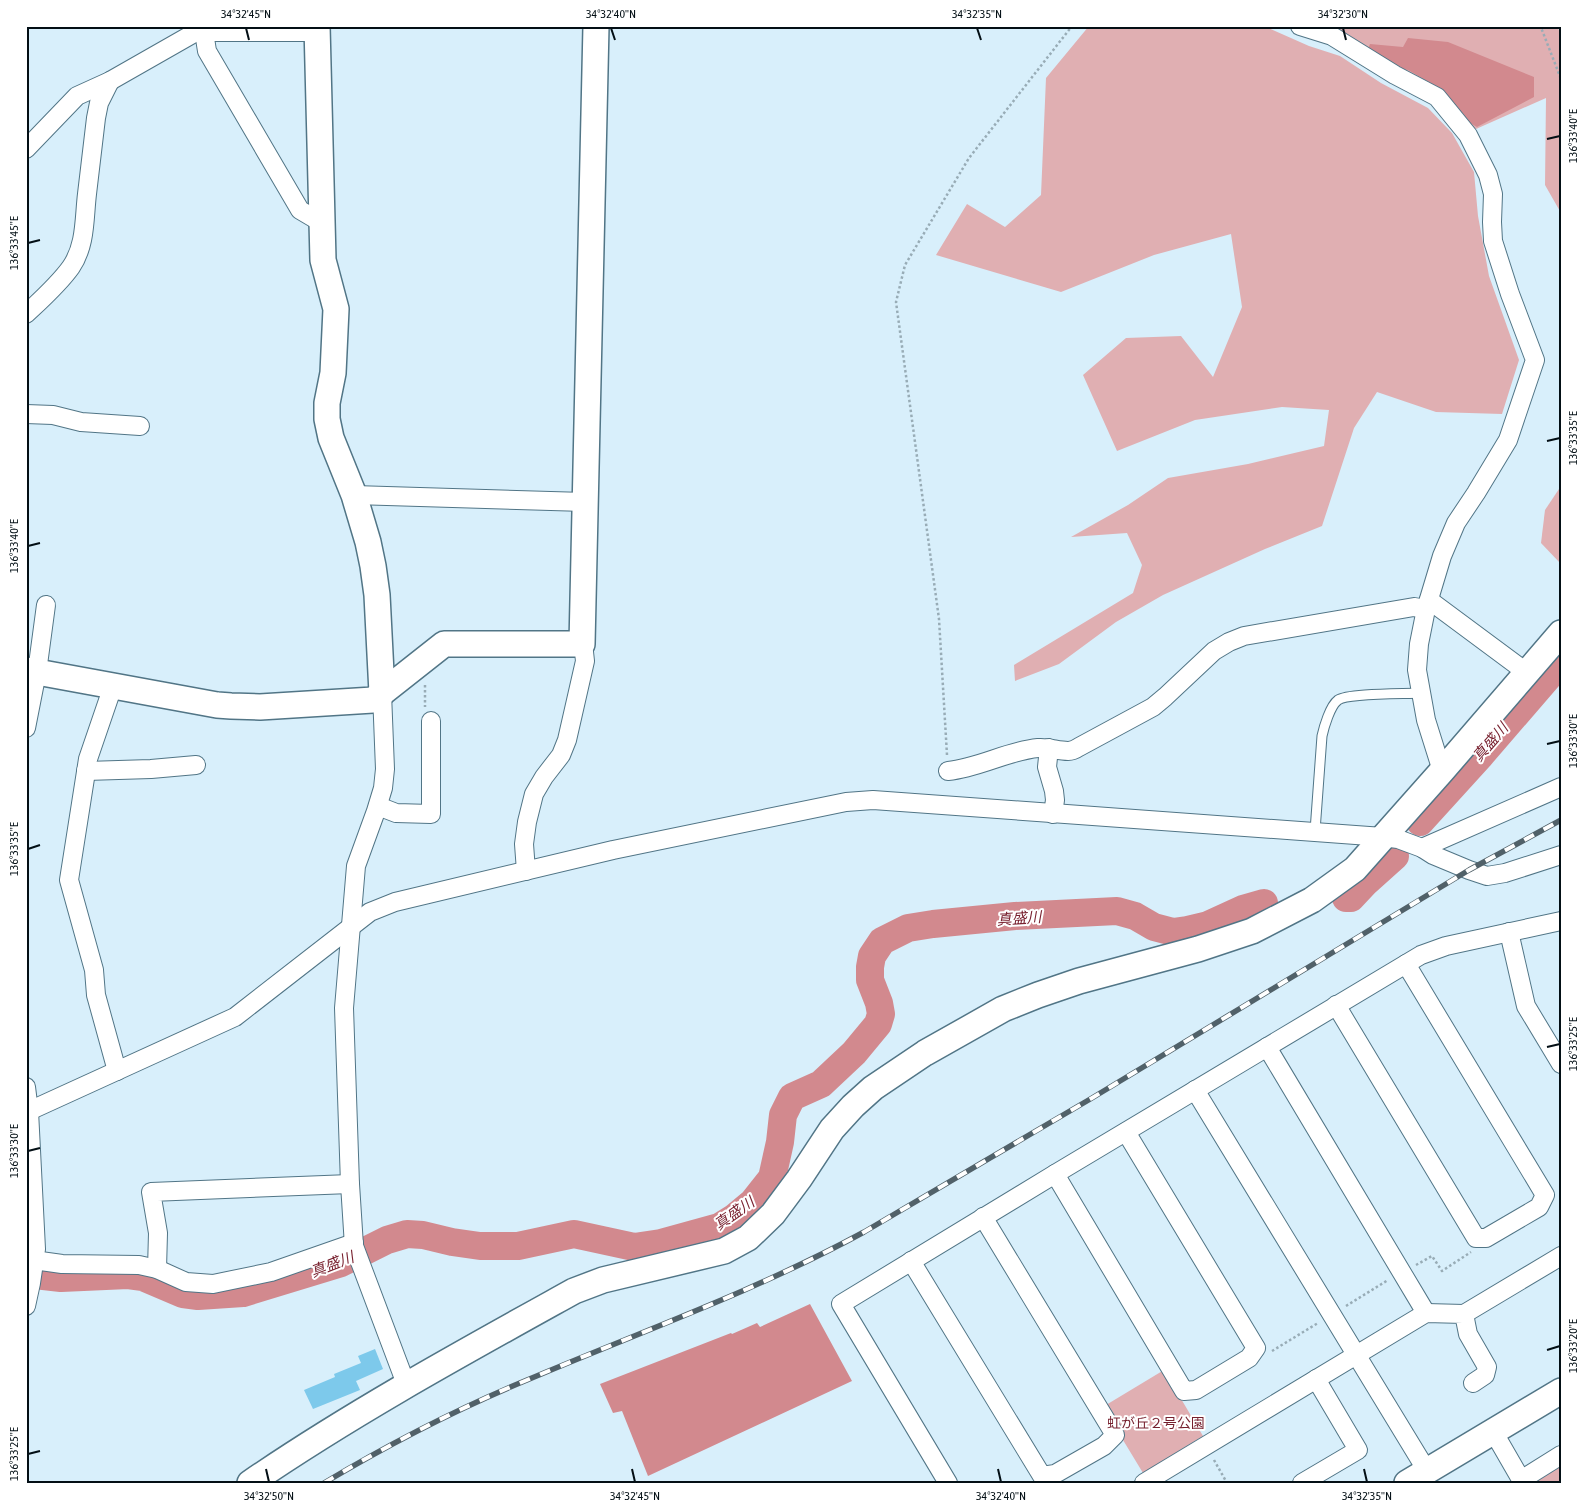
<svg xmlns="http://www.w3.org/2000/svg" width="1587" height="1509" font-family="'Asap Condensed','Noto Sans JP',sans-serif">
  <style>
    .green { fill: #e0afb2 }
    .water { fill: #d2898e }
    .lines { fill: none; stroke-linecap: round; stroke-linejoin: round }
    .river { stroke: #d2898e; stroke-width: 28 }
    .building { fill: #7dc9eb }
    .lane-casing { stroke: #517586; stroke-width: 11 }
    .street-casing { stroke: #517586; stroke-width: 20 }
    .secondary-casing { stroke: #517586; stroke-width: 28 }
    .path { stroke: #98acb6; stroke-width: 2.5; stroke-dasharray: 2.5 2.5; stroke-linecap: butt }
    .lane { stroke: #fff; stroke-width: 9 }
    .street { stroke: #fff; stroke-width: 18 }
    .secondary { stroke: #fff; stroke-width: 25 }
    .rail-casing { stroke: #516169; stroke-width: 5.5 }
    .rail { stroke: #fff; stroke-width: 4; stroke-dasharray: 11; stroke-linecap: butt }
    .ticks { fill: none; stroke: #030f15; stroke-width: 2 }
    .labels { text-anchor: middle; dominant-baseline: central; stroke-width: 4; stroke-linejoin: round; paint-order: stroke }
    .park-label { font-size: 14px; fill: #751f2d; stroke: #fff }
    .water-label { font-size: 15px; font-style: italic; fill: #792230; stroke: #fff }
    .neatline { fill: none; stroke: #030f15; stroke-width: 2 }
    .ticks-label { font-size: 12px; text-anchor: middle; fill: #030f15 }
  </style>
  <rect width="100%" height="100%" fill="#d8effb"/>
  <!-- green -->
  <g class="green">
    <path d="M 1089,26 L 1264,26 L 1309,46 L 1340,56 L 1381,83 L 1428,108 L 1452,133 L 1474,172 L 1478,216 L 1489,276 L 1519,360 L 1502,414 L 1436,412 L 1377,392 L 1354,428 L 1322,526 L 1265,549 L 1163,595 L 1116,622 L 1059,664 L 1015,681 L 1014,665 L 1133,593 L 1142,565 L 1127,533 L 1071,537 L 1128,505 L 1168,478 L 1248,464 L 1324,446 L 1329,410 L 1282,407 L 1195,420 L 1117,451 L 1083,375 L 1126,338 L 1181,336 L 1213,377 L 1242,307 L 1231,234 L 1154,255 L 1061,292 L 936,255 L 967,204 L 1005,227 L 1041,195 L 1046,78 Z"/>
    <path d="M 1328,26 L 1557,26 L 1561,35 L 1561,213 L 1545,185 L 1546,98 L 1476,129 Z"/>
    <path d="M 1561,486 L 1561,564 L 1541,543 L 1545,510 Z"/>
    <path d="M 1164,1370 L 1203,1436 L 1143,1473 L 1123,1440 L 1124,1432 L 1106,1405 Z"/>
    <path d="M 1561,1466 L 1561,1483 L 1534,1483 Z"/>
  </g>
  <!-- water -->
  <g class="water">
    <path d="M 1408,38 L 1448,42 L 1534,77 L 1534,97 L 1477,127 L 1470,123 L 1441,89 L 1408,70 L 1397,68 L 1368,49 L 1370,44 L 1403,47 Z"/>
    <path d="M 810,1304 L 852,1381 L 648,1476 L 622,1411 L 613,1413 L 600,1384 L 731,1333 L 732,1334 L 757,1323 L 760,1327 Z"/>
  </g>
  <g class="lines">
    <!-- river -->
    <g class="river">
      <path d="M 1420,822 L 1480,756 L 1561,662"/>
      <path d="M 1346,898 L 1351,898 L 1366,882 L 1395,856"/>
      <path d="M 26,1274 L 61,1278 L 128,1275 L 143,1277 L 183,1294 L 198,1296 L 243,1293 L 341,1263 L 387,1240 L 407,1234 L 423,1235 L 452,1242 L 480,1246 L 518,1246 L 574,1234 L 634,1247 L 661,1243 L 719,1227 L 735,1217 L 753,1202 L 772,1178 L 780,1142 L 783,1115 L 792,1097 L 821,1084 L 854,1053 L 878,1024 L 881,1014 L 879,1003 L 870,980 L 870,967 L 872,956 L 882,941 L 908,928 L 933,924 L 1015,916 L 1117,911 L 1135,916 L 1154,927 L 1173,932 L 1187,930 L 1208,925 L 1243,909 L 1264,903"/>
    </g>
  </g>
  <!-- building -->
  <path class="building" d="M 375,1349 L 383,1369 L 356,1381 L 360,1390 L 313,1409 L 304,1390 L 335,1377 L 334,1374 L 361,1363 L 358,1356 Z"/>
  <g class="lines">
    <!-- lane casing -->
    <g class="lane-casing">
      <path id="lane" d="M 1315,831 L 1322,736 C 1324,727 1330,706 1338,700 C 1348,693 1405,694 1420,693"/>
    </g>
    <!-- street casing -->
    <g class="street-casing">
      <g id="street">
        <path d="M 1300,26 L 1332,36 L 1395,75 L 1437,97 L 1468,135 L 1488,175 L 1493,194 L 1492,222 L 1493,241 L 1510,294 L 1535,360 L 1508,440 L 1476,493 L 1456,523 L 1442,556 L 1426,609 L 1419,644 L 1417,670 L 1426,720 L 1442,771"/>
        <path d="M 204,32 L 207,51 L 300,210 L 322,223"/>
        <path d="M 26,149 L 77,96 L 110,81 L 196,32 L 317,32"/>
        <path d="M 26,314 C 42,299 59,284 71,267 C 86,245 84,219 87,194 C 90,168 93,143 96,118 L 99,103 L 110,81"/>
        <path d="M 26,414 L 53,415 L 81,422 L 140,426"/>
        <path d="M 354,495 L 585,502"/>
        <path d="M 1429,600 L 1526,672"/>
        <path d="M 113,686 L 88,759 L 69,880 L 94,970 L 96,995 L 117,1071"/>
        <path d="M 382,693 L 385,769 L 383,788 L 376,811 L 356,866 L 344,1008 L 350,1184 L 354,1246 L 406,1384"/>
        <path d="M 26,728 L 37,672 L 46,605"/>
        <path d="M 1049,748 L 1047,767 L 1054,791 L 1055,800 L 1053,814"/>
        <path d="M 86,771 L 151,769 L 196,765"/>
        <path d="M 948,771 C 979,768 1007,751 1038,748 C 1048,747 1058,751 1068,751 C 1072,751 1076,749 1079,747 L 1153,707 L 1165,697 L 1214,651 L 1229,642 L 1244,636 L 1414,607 L 1426,609"/>
        <path d="M 378,806 L 396,813 L 431,814 L 431,721"/>
        <path d="M 1422,848 L 1561,787"/>
        <path d="M 526,871 L 524,844 L 527,822 L 534,794 L 544,777 L 561,755 L 567,740 L 585,661 L 584,652 L 582,644"/>
        <path d="M 1509,932 L 1526,1006 L 1561,1064"/>
        <path d="M 1336,1005 L 1476,1238 L 1486,1238 L 1539,1207 L 1545,1195 L 1406,964"/>
        <path d="M 1267,1047 L 1426,1313"/>
        <path d="M 26,1087 L 29,1111 L 36,1249 L 31,1283 L 26,1306"/>
        <path d="M 1195,1090 L 1427,1471"/>
        <path d="M 26,1111 L 29,1111 L 235,1017 L 370,912 L 395,902 L 613,850 L 846,802 L 873,800 L 1383,837 L 1398,839 L 1422,848 L 1433,855 L 1469,870 L 1487,876 L 1505,873 L 1561,855"/>
        <path d="M 1055,1174 L 1184,1391 L 1196,1390 L 1249,1358 L 1256,1348 L 1126,1132"/>
        <path d="M 26,1259 L 62,1264 L 139,1265 L 157,1269 L 186,1282 L 213,1284 L 271,1272 L 354,1243"/>
        <path d="M 911,1261 L 1042,1476 L 1055,1474 L 1104,1446 L 1115,1435 L 983,1217"/>
        <path d="M 157,1269 L 158,1233 L 151,1192 L 350,1184"/>
        <path d="M 1464,1314 L 1561,1256"/>
        <path d="M 1493,1431 L 1523,1483"/>
        <path d="M 1521,1480 L 1561,1455"/>
        <path d="M 948,1483 L 841,1304 L 1055,1174 L 1421,955 L 1446,946 L 1561,921"/>
        <path d="M 1144,1483 L 1426,1313 L 1464,1314 L 1468,1334 L 1487,1367 L 1485,1375 L 1473,1383"/>
        <path d="M 1302,1483 L 1358,1450 L 1316,1379"/>
      </g>
    </g>
    <!-- secondary casing -->
    <g class="secondary-casing">
      <g id="secondary">
        <path d="M 317,26 L 323,260 L 336,309 L 333,373 L 327,403 L 327,419 L 331,438 L 354,495 L 368,542 L 373,566 L 377,595 L 382,693"/>
        <path d="M 26,670 L 217,705 L 231,706 L 260,707 L 373,700 L 444,644 L 582,644 L 596,26"/>
        <path d="M 250,1483 C 354,1412 464,1352 574,1291 L 603,1280 L 724,1251 L 748,1238 L 773,1214 L 799,1179 L 832,1129 L 853,1106 L 873,1088 L 925,1053 L 1003,1009 L 1038,995 L 1079,981 L 1198,949 L 1252,931 L 1312,900 L 1355,869 L 1442,771 L 1561,633"/>
        <path d="M 1407,1483 L 1561,1391"/>
      </g>
    </g>
    <!-- path -->
    <g class="path">
      <path d="M 1538,26 L 1542,30 L 1561,79"/>
      <path d="M 425,685 L 425,707"/>
      <path d="M 947,755 L 939,619 L 896,302 L 905,265 L 969,158 L 1072,26"/>
      <path d="M 1416,1265 L 1432,1256 L 1442,1271 L 1471,1252"/>
      <path d="M 1346,1306 L 1388,1280"/>
      <path d="M 1272,1351 L 1318,1323"/>
      <path d="M 1214,1460 L 1227,1483"/>
    </g>
    <!-- lane -->
    <use href="#lane" class="lane"/>
    <!-- street -->
    <use href="#street" class="street"/>
    <!-- secondary -->
    <use href="#secondary" class="secondary"/>
    <!-- rail casing -->
    <g class="rail-casing">
      <path id="rail" d="M 324,1483 C 389,1444 457,1409 527,1380 C 640,1332 756,1291 864,1232 L 1092,1098 L 1469,870 L 1561,820"/>
    </g>
    <!-- rail -->
    <use href="#rail" class="rail"/>
  </g>
  <!-- ticks -->
  <path class="ticks" d="M 246,28 L 249,40M 611,28 L 615,40M 977,28 L 981,40M 1343,28 L 1346,40M 1547,139 L 1560,136M 28,243 L 40,240M 1547,441 L 1560,438M 28,546 L 40,543M 1547,744 L 1560,741M 28,849 L 40,845M 1547,1047 L 1560,1044M 28,1151 L 40,1148M 1547,1350 L 1560,1346M 28,1454 L 40,1451M 266,1469 L 269,1482M 632,1469 L 635,1482M 998,1469 L 1001,1482M 1364,1469 L 1367,1482"/>
  <g class="labels">
    <!-- park labels -->
    <g class="park-label">
      <text x="1156" y="1423">虹が丘２号公園</text>
    </g>
    <!-- water labels -->
    <g class="water-label">
      <text transform="translate(1490 742) rotate(-49)">真盛川</text>
      <text transform="translate(1019 918) rotate(-4)">真盛川</text>
      <text transform="translate(734 1213) rotate(-35)">真盛川</text>
      <text transform="translate(332 1264) rotate(-21)">真盛川</text>
    </g>
  </g>
  <!-- border -->
  <rect width="1587" height="1509" fill="none" stroke="#ffffff" stroke-width="55"/>
  <rect x="28" y="28" width="1532" height="1454" class="neatline"/>
  <g class="ticks-label">
    <text x="246" y="18">34°32'45"N</text>
    <text x="611" y="18">34°32'40"N</text>
    <text x="977" y="18">34°32'35"N</text>
    <text x="1343" y="18">34°32'30"N</text>
    <text transform="translate(1573 136) rotate(-90)" y="4">136°33'40"E</text>
    <text transform="translate(14 243) rotate(-90)" y="4">136°33'45"E</text>
    <text transform="translate(1573 438) rotate(-90)" y="4">136°33'35"E</text>
    <text transform="translate(14 546) rotate(-90)" y="4">136°33'40"E</text>
    <text transform="translate(1573 741) rotate(-90)" y="4">136°33'30"E</text>
    <text transform="translate(14 849) rotate(-90)" y="4">136°33'35"E</text>
    <text transform="translate(1573 1044) rotate(-90)" y="4">136°33'25"E</text>
    <text transform="translate(14 1151) rotate(-90)" y="4">136°33'30"E</text>
    <text transform="translate(1573 1346) rotate(-90)" y="4">136°33'20"E</text>
    <text transform="translate(14 1454) rotate(-90)" y="4">136°33'25"E</text>
    <text x="269" y="1500">34°32'50"N</text>
    <text x="635" y="1500">34°32'45"N</text>
    <text x="1001" y="1500">34°32'40"N</text>
    <text x="1367" y="1500">34°32'35"N</text>
  </g>
</svg>
